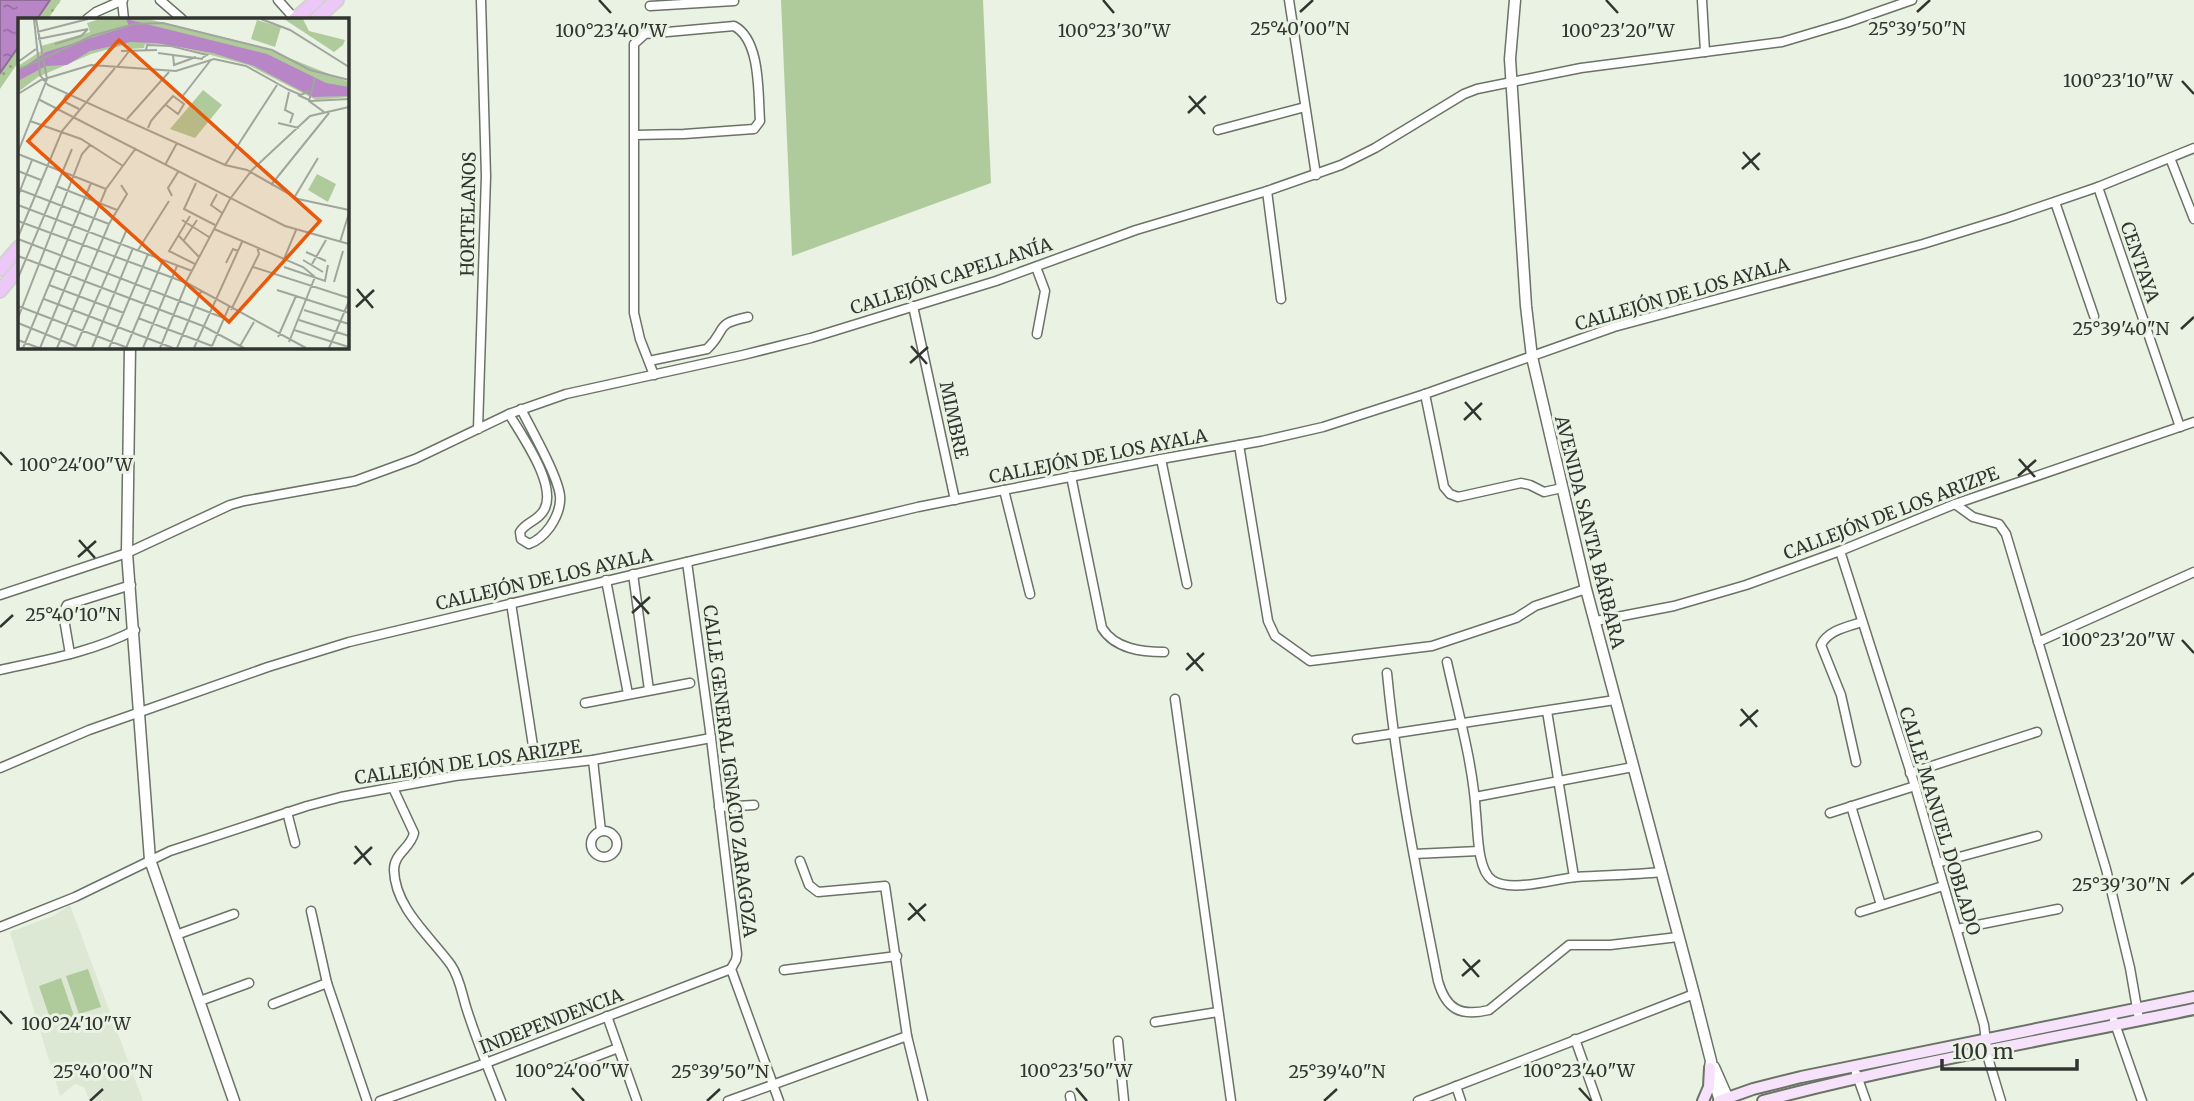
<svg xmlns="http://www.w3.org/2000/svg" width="2194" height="1101" font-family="Merriweather,serif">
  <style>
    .built { fill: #dce8d3 }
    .park { fill: url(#park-dots) }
    .pitch { fill: #b0cb9b }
    .water { fill: url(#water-ripples); stroke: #906d99; stroke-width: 2 }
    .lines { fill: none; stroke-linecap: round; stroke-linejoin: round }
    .minor-casing { stroke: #6b7266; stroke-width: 11 }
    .tertiary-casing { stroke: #6b7266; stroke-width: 13 }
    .secondary-casing { stroke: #6b7266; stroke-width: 14 }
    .primary-casing { stroke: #d2d2d1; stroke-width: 16 }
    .minor { stroke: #fff; stroke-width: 8 }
    .tertiary { stroke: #fff; stroke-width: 10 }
    .secondary { stroke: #f6e3fb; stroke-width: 10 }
    .primary { stroke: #ecc7f7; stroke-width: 12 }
    .ticks { fill: none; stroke: #31342f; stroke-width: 2.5 }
    .labels { text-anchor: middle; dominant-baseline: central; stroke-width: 6; stroke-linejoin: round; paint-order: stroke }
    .street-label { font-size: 18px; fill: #31342f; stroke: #eaf2e4 }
    .inset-road { fill: none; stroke: #a0a69c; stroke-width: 2 }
    .view { fill: #e8590c; fill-opacity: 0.15; stroke: #e8590c; stroke-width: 3.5 }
    .inset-edge { fill: none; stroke: #31342f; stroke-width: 3.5 }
    .ticks-label { font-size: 18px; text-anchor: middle; fill: #31342f; stroke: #eaf2e4; stroke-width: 6; stroke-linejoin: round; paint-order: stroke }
  </style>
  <defs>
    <pattern id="park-dots" width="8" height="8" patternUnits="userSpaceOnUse" patternTransform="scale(1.75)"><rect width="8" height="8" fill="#b0cb9b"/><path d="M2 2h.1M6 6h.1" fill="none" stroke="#90a67f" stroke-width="1.8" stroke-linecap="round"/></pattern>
    <pattern id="water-ripples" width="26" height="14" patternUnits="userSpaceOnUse" patternTransform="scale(1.75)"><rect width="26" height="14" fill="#b886c6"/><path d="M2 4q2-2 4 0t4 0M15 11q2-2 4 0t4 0" fill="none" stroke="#966ea1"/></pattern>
  </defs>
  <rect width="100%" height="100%" fill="#eaf2e4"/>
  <!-- built -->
  <path class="built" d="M 70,905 L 143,1101 L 90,1101 L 84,1087 L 75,1084 L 60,1096 L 10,932 L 53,916 Z"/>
  <!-- park -->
  <path class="park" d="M 0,0 L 61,0 L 48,19 L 19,19 L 19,61 L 0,89 Z"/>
  <!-- pitch -->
  <g class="pitch">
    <path d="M 781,0 L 983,0 L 991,183 L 792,256 Z"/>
    <path d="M 88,969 L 101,1007 L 79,1014 L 66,976 Z"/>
    <path d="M 61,978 L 74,1016 L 52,1024 L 39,986 Z"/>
  </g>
  <!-- water -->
  <path class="water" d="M 0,0 L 50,0 L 37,19 L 19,19 L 19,46 L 0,73 Z"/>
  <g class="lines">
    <!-- minor casing -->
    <g class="minor-casing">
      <g id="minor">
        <path d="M 160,0 L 182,19"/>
        <path d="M 278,0 L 295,19"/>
        <path d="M 1289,0 L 1316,175"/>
        <path d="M 1702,0 L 1705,52"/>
        <path d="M 122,1 L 124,19"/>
        <path d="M 650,6 L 734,1"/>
        <path d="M 87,19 L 96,12 L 123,0"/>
        <path d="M 1218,130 L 1305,107"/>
        <path d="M 634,135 L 684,134 L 754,129 L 760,121 C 758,94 761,40 734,26 L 645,34 L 634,44 L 634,313 L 640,339 L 654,375"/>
        <path d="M 2170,158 L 2194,219"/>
        <path d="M 2098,187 L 2180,427"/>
        <path d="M 1267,191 L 1281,299"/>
        <path d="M 2055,202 L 2094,316"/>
        <path d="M 1036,267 L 1045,291 L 1037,334"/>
        <path d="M 913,306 L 955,500"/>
        <path d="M 649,361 L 707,349 C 728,329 713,324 748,317"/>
        <path d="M 1425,394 L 1444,487 L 1450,494 L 1458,497 L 1521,483 L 1530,485 L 1544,492 L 1562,488"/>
        <path d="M 509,414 C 522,436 558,486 544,510 C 538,521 526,522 520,532 L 521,539 L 529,544 C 538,541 544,535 550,527 C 556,518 561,506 560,496 C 558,476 531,429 521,409"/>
        <path d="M 478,429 L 486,176 L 481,0"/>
        <path d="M 1239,445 L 1268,621 L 1275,636 L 1310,661 L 1432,646 L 1516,618 L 1535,606 L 1586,589"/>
        <path d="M 1161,459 L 1187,584"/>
        <path d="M 1071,476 L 1102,628 C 1115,649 1142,652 1164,652"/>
        <path d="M 1004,490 L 1030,594"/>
        <path d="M 1955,504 L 1973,517 L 1999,524 L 2006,534 L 2106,869 L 2130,968 L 2138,1014"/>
        <path d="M 1840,551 L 1915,786 L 1984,1025 L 1988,1058 L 2001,1101"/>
        <path d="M 687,562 L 711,738 L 737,954 L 736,960 L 731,969 L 779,1101"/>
        <path d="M 633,574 L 649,690"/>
        <path d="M 606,580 L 628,694"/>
        <path d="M 0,595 L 127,553 L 230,505 L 244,501 L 355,481 L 415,459 L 509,414 L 566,394 L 743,355 L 811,338 L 996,281 L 1136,230 L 1267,191 L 1341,165 L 1375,148 L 1464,94 L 1477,89 L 1581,68 L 1782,42 L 1846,23 L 1912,0"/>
        <path d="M 511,603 L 533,746"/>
        <path d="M 1596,621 L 1674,606 L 1746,585 L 1840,551 L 1955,504 L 2194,422"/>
        <path d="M 2038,642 L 2194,572"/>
        <path d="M 70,654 L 63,613 L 67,605 L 131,585"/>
        <path d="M 1447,662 C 1458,712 1473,763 1476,814 C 1478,831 1477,869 1492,880 C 1511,893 1554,879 1576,877 C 1604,875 1633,875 1661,872"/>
        <path d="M 0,670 C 45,660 93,652 135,630"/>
        <path d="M 1387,673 C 1397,777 1418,879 1438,981 C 1446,1009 1460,1017 1489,1010 L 1569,945 L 1610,945 L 1678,937"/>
        <path d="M 1175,699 L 1231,1101"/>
        <path d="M 585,703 L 690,683"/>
        <path d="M 1547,711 L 1574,877"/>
        <path d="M 1357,739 L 1615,700"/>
        <path d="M 593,760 L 601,831"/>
        <path d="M 1856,762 L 1841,695 L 1821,645 C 1828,630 1847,627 1862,622"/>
        <path d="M 0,768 L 89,730 L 268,667 L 349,642 L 918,507 L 1161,459 L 1262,441 L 1323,427 L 1425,394 L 1614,327 L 1923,244 L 2007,218 L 2098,187 L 2194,148"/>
        <path d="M 1910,773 L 2037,732"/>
        <path d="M 393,788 L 414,833 C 411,848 394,853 394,870 C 395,908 430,936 451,965 C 460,978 462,995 467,1010 C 477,1041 489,1071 501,1101"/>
        <path d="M 1475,797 L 1633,767"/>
        <path d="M 1851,806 L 1881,905"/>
        <path d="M 719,807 L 754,805"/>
        <path d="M 287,812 L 295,843"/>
        <path d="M 1830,813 L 1915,786"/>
        <circle cx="604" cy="844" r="13"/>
        <path d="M 1414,854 L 1479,851"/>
        <path d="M 800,861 L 809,885 L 818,892 L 885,886 L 907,1036 L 923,1101"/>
        <path d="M 1937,863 L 2037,836"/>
        <path d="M 311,911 L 327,983 L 367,1101"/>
        <path d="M 1860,912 L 1943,886"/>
        <path d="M 0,927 L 75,897 L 170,851 L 307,806 L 341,797 L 455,776 L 593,760 L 711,738"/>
        <path d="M 1957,929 L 2058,909"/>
        <path d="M 176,935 L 234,914"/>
        <path d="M 784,970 L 897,956"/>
        <path d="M 200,1001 L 249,983"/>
        <path d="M 273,1004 L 327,983"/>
        <path d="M 607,1016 L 637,1101"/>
        <path d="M 2114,1021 L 2142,1101"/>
        <path d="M 1155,1022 L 1218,1012"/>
        <path d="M 1575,1039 L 1597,1101"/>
        <path d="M 1118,1041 L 1124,1101"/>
        <path d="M 566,1068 L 618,1048"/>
        <path d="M 1856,1073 L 1866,1101"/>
        <path d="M 1456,1086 L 1461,1101"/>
        <path d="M 1070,1096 L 1071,1101"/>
        <path d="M 380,1101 L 486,1063 L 731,969"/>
        <path d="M 728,1101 L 907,1036"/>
        <path d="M 1418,1101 L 1694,994"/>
      </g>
    </g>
    <!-- tertiary casing -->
    <g class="tertiary-casing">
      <g id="tertiary">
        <path d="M 1515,0 L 1510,59 L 1526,306 L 1532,357 L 1586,589 L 1694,994 L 1711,1061 L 1710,1068 L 1720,1101"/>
        <path d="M 130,346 L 127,553 L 150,860 L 234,1101"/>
        <path d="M 1714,1067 L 1729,1101"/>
      </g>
    </g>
    <!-- secondary casing -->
    <g class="secondary-casing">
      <g id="secondary">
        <path d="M 1703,1101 L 1709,1087 L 1710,1068"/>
        <path d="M 1719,1101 L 1753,1089 L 1801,1077 L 2194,997"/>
        <path d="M 1763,1101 C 1905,1064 2050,1039 2194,1009"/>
      </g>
    </g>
    <!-- primary casing -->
    <g class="primary-casing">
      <g id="primary">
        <path d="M 295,19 L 317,0"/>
        <path d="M 316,19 L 337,0"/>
        <path d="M 0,269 L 19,247"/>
        <path d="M 0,291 L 19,268"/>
      </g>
    </g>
    <!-- minor -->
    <use href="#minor" class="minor"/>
    <!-- tertiary -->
    <use href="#tertiary" class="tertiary"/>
    <!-- secondary -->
    <use href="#secondary" class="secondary"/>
    <!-- primary -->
    <use href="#primary" class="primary"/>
  </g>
  <!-- ticks -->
  <path class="ticks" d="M 599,0 L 611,13M 1103,0 L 1114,13M 1606,0 L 1618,13M 1300,12 L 1313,0M 1917,12 L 1930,0M 2182,81 L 2194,94M 1189,96 L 1205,114M 1188,113 L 1206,96M 1743,152 L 1759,170M 1742,169 L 1760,153M 357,289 L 373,308M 356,307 L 374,290M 2181,329 L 2194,317M 911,346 L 927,364M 910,363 L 928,347M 1465,402 L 1481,420M 1464,420 L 1482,403M 0,452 L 12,465M 2019,459 L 2035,477M 2018,476 L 2036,460M 79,540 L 95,558M 78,557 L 96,541M 633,596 L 649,614M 632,613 L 650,597M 0,627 L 13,615M 2182,640 L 2194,653M 1187,653 L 1203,671M 1186,670 L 1204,653M 1741,709 L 1757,727M 1740,726 L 1758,710M 355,846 L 371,865M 354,864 L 372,847M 2181,884 L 2194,873M 909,903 L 925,921M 908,920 L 926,904M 1463,959 L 1479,977M 1462,976 L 1480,960M 0,1011 L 12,1024M 572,1088 L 584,1101M 1076,1088 L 1087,1101M 1579,1088 L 1591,1101M 90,1101 L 103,1089M 707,1101 L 720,1089M 1324,1101 L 1337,1089"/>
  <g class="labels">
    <!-- street labels -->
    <g class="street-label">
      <text transform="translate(468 214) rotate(-89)">HORTELANOS</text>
      <text transform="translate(2140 262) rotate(71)">CENTAYA</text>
      <text transform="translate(951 276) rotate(-18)">CALLEJÓN CAPELLANÍA</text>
      <text transform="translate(1682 294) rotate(-16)">CALLEJÓN DE LOS AYALA</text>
      <text transform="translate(954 420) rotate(78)">MIMBRE</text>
      <text transform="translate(1098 456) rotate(-11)">CALLEJÓN DE LOS AYALA</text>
      <text transform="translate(1891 513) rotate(-21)">CALLEJÓN DE LOS ARIZPE</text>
      <text transform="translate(1590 532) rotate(76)">AVENIDA SANTA BÁRBARA</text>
      <text transform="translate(544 579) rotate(-13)">CALLEJÓN DE LOS AYALA</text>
      <text transform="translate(468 762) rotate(-8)">CALLEJÓN DE LOS ARIZPE</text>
      <text transform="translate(730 771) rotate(83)">CALLE GENERAL IGNACIO ZARAGOZA</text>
      <text transform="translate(1940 821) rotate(73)">CALLE MANUEL DOBLADO</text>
      <text transform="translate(551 1021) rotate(-21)">INDEPENDENCIA</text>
    </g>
  </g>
  <!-- overview -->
  <g transform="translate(18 18)">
    <rect width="331" height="331" fill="#eaf2e4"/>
    <path d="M 266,1 L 285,1 L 291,13 L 327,22 L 325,27 L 316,34 ZM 239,2 L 263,9 L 257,29 L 233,21 Z" fill="#b0cb9b"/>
    <path d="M 82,1 L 130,1 L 241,28 L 331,64 L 331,79 L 298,82 L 230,47 L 156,27 L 127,26 L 126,30 L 112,31 L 109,26 L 73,36 L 20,59 L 0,74 L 0,48 L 23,33 L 23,28 L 72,14 L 69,5 Z" fill="#b0cb9b"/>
    <path d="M 185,72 L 204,87 L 177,120 L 152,111 ZM 299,156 L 318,166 L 310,184 L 290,172 Z" fill="#b0cb9b"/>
    <path d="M 108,1 L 249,36 L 308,65 L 331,69 L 331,78 L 295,79 L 236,48 L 195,35 L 138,25 L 112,24 L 72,33 L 49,47 L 28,48 L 0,63 L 0,53 L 28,34 L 111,8 Z" fill="#b886c6"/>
    <path class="inset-road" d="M 16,1 L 22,57 L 30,67 L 207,147 L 229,152 L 280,181 L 331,192M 243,1 L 272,12 L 331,49M 19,14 L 70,1M 73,18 L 116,6 L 145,5 L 254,32 L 292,52 L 331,62M 20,21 L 70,11M 37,26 L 63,18 L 70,11M 128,32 L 129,27 L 153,28 L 189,37 L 184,40M 103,33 L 139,32M 140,35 L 185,41M 155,36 L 156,47 L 178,39M 0,44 L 18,31M 99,49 L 112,32M 0,52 L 76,17M 297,60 L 291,83 L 306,94M 269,71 L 283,77 L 291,73M 271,74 L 267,92 L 275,96 L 272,105M 0,76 L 23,62 L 73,47 L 158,53 L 196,41 L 228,48 L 271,72M 49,76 L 45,83 L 61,91M 280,77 L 293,83 L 331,81M 164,79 L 192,43M 20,81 L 267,208 L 331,226M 109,101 L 151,54M 12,103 L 63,121 L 105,148M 260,105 L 281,110M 130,110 L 133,103 L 138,97 L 147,87 L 155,78 L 166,86 L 160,96 L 148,87M 0,134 L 29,61 L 18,1M 0,136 L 88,171M 147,147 L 159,125M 207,147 L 259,67M 0,153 L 23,162M 178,165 L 166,191 L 197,207M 253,167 L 311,95M 38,168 L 99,192M 0,171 L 91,206M 199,176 L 193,187 L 204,195M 0,178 L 14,142M 154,178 L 150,170 L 160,154M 276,180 L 300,140M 0,187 L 174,253M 172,198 L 151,233 L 177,246M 164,202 L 191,219M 0,203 L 169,265 L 288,330M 196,211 L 285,249 L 297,259M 160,217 L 181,239M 0,219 L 44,113 L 97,50M 0,221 L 206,300M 166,222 L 179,202M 322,224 L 331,195M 120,232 L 151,183M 288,234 L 308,243M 0,238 L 185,308 L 226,330M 266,241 L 278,212M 285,242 L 305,254M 208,245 L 215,231 L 220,233M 294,246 L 308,222M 235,249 L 331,280M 266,249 L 307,263 L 310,247M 0,260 L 54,131M 168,264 L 212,181 L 234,152 L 292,98 L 331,89M 316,264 L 325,233M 31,267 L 106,295M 259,272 L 331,295M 26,281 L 155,330M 0,288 L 110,330M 213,292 L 241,236 L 239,229M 286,292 L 331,306M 0,300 L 64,136 L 72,127M 120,300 L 194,328M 281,302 L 331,318M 0,305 L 57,328M 276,312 L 331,329M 260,319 L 278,278M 0,322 L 21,330M 271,324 L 297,259M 194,328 L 211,289M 222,328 L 236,304M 5,330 L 73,165M 22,330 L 88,171 L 118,130M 39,330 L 91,206 L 109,176 L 103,167M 57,330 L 109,211M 74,330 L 115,230M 91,330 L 130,236M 108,330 L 145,242M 125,330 L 159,248M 142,330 L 169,264M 159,330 L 183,273M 176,330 L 224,224M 311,330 L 331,283"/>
    <path class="view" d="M 101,22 L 302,203 L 211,304 L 10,123 Z"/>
    <rect width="331" height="331" class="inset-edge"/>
  </g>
  <g class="ticks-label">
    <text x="1300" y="35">25°40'00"N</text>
    <text x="1917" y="35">25°39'50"N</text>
    <text x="611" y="37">100°23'40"W</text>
    <text x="1618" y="37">100°23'20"W</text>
    <text x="1114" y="37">100°23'30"W</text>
    <text x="2118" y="87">100°23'10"W</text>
    <text x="2121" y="335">25°39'40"N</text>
    <text x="76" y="471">100°24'00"W</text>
    <text x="73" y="621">25°40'10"N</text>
    <text x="2118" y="646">100°23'20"W</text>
    <text x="2121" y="891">25°39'30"N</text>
    <text x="76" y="1030">100°24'10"W</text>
    <text x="572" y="1077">100°24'00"W</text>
    <text x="1076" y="1077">100°23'50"W</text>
    <text x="1579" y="1077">100°23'40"W</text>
    <text x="103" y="1078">25°40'00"N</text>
    <text x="720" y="1078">25°39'50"N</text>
    <text x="1337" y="1078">25°39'40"N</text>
  </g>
  <!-- scale -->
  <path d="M1942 1059v10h135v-10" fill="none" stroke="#31342f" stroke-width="3.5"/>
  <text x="1952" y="1059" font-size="21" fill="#31342f" stroke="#eaf2e4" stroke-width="5" paint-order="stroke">100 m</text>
</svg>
